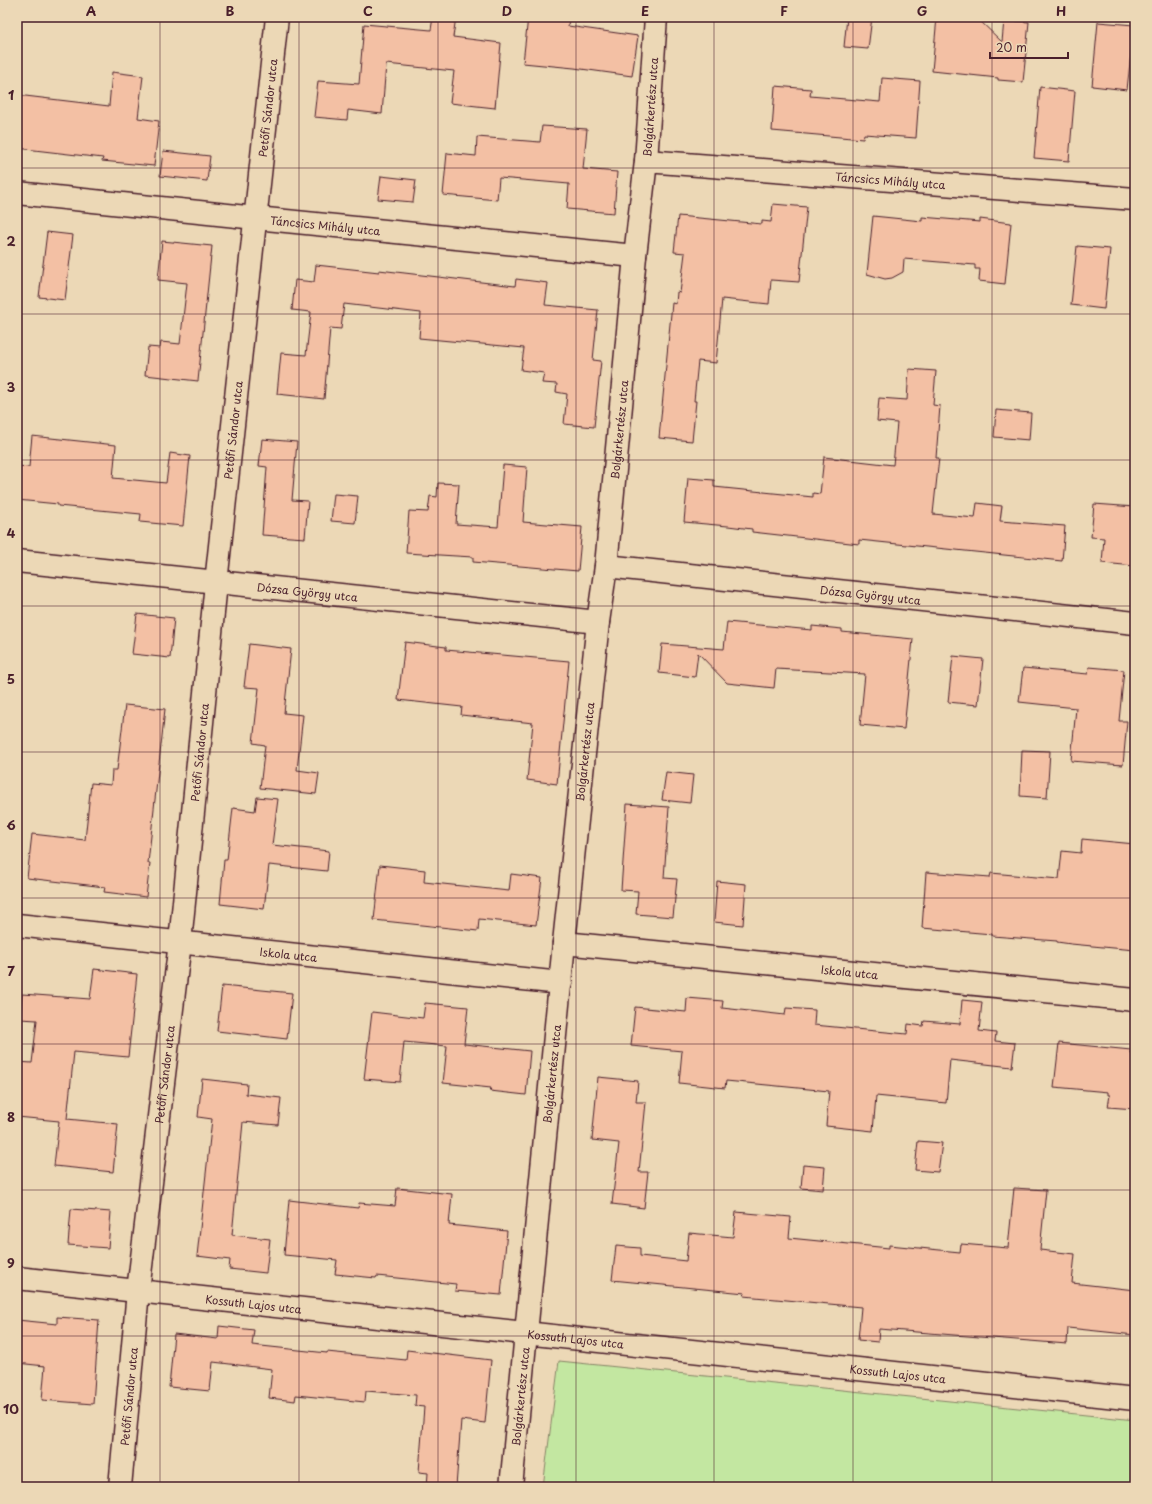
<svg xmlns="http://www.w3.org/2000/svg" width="1152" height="1504" font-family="'Playpen Sans',sans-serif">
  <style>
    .green { fill: #c3e7a1; stroke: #868366 }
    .building { fill: #f3c0a4; stroke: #4a1f2b }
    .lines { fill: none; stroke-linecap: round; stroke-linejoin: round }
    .minor-casing { stroke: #4a1f2b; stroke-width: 25 }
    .minor { stroke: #ecd8b6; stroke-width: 22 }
    .grid { fill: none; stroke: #4a1f2b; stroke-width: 1; stroke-opacity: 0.55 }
    .labels { text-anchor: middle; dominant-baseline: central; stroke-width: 3.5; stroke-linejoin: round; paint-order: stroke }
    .street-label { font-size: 11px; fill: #4a1f2b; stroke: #ecd8b6 }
    .neatline { fill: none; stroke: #4a1f2b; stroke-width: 1.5 }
    .grid-label { font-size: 13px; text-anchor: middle; font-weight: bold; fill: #4a1f2b }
  </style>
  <rect width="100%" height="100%" fill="#ecd8b6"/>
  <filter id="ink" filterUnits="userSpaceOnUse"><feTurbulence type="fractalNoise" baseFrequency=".025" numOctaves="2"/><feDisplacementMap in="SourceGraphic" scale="8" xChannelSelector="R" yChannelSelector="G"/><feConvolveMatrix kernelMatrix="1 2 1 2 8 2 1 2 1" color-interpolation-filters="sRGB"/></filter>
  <g filter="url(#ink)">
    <!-- green -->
    <path class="green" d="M 559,1361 L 1135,1420 L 1135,1487 L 543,1487 Z"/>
    <!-- building -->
    <g class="building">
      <path d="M 433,17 L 456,17 L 453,37 L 501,43 L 495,108 L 450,103 L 454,71 L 386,64 L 382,114 L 348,110 L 347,120 L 314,117 L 318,81 L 359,84 L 364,24 L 431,30 Z"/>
      <path d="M 528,17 L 569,17 L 568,26 L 638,36 L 632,76 L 574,68 L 523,63 Z"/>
      <path d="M 847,17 L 872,17 L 868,49 L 844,47 Z"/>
      <path d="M 937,17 L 976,17 L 1002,42 L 1004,20 L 1029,22 L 1023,82 L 998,80 L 998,78 L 932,71 Z"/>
      <path d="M 1098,22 L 1134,25 L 1127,90 L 1092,86 Z"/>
      <path d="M 112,72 L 143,76 L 138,118 L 159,121 L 154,166 L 102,161 L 103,158 L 17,148 L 17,95 L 109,106 Z"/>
      <path d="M 882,78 L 920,81 L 916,138 L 864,134 L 863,139 L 772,131 L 775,86 L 811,89 L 810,96 L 880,102 Z"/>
      <path d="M 1040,87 L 1075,91 L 1069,161 L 1034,158 Z"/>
      <path d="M 542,126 L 587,129 L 583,169 L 617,172 L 614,213 L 567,209 L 569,184 L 499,178 L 497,200 L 443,195 L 447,153 L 476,156 L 477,137 L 540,142 Z"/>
      <path d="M 163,151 L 210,156 L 207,181 L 160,176 Z"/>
      <path d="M 381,176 L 416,180 L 413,202 L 378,199 Z"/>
      <path d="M 773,204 L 807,207 L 799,282 L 771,280 L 769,304 L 722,299 L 716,363 L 698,361 L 694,401 L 696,401 L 692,441 L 659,438 L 672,303 L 676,304 L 677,292 L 680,293 L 685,253 L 674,252 L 678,216 L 762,224 L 762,221 L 771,222 Z"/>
      <path d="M 873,216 L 922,221 L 922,217 L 980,222 L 980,219 L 1011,223 L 1005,284 L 979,281 L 980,269 L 975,269 L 975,265 L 904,259 L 903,272 L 892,278 L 885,279 L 867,274 Z"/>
      <path d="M 47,232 L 73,235 L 65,300 L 39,297 Z"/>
      <path d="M 162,241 L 212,246 L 198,381 L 145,375 L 148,347 L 160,348 L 161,342 L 180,344 L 187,283 L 158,280 Z"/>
      <path d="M 1077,246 L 1110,249 L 1104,309 L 1071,305 Z"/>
      <path d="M 316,265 L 379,272 L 379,270 L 515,286 L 516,279 L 548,283 L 545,305 L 598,310 L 593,360 L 601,361 L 594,427 L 564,424 L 567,394 L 556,392 L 557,384 L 542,383 L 544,373 L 521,370 L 524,348 L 419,338 L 421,313 L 344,304 L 341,329 L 330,328 L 324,399 L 277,394 L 281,353 L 306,355 L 311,312 L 292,310 L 295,280 L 314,282 Z"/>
      <path d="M 909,369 L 936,371 L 933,405 L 940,406 L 936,458 L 939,458 L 933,514 L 975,518 L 977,503 L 1002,506 L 1000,521 L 1065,526 L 1062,561 L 859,540 L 859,544 L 752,532 L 752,529 L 728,526 L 684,522 L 688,478 L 714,480 L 714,487 L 813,497 L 813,493 L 820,494 L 824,457 L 893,465 L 897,423 L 877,421 L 879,398 L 907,400 Z"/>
      <path d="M 996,410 L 1031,413 L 1029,440 L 994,437 Z"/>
      <path d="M 32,436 L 116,445 L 113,478 L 166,483 L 170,453 L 190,456 L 183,526 L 140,522 L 141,514 L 58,506 L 58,504 L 17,500 L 17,466 L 29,467 Z"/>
      <path d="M 262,439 L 297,442 L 292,500 L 308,501 L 305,538 L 262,535 L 267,467 L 259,466 Z"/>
      <path d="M 503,465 L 527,467 L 523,522 L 582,527 L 578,571 L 473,562 L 473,557 L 406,553 L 409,511 L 428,512 L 430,496 L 437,497 L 438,483 L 459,484 L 456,524 L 498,527 Z"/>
      <path d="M 334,494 L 358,496 L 355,523 L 331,521 Z"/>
      <path d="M 1094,504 L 1135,507 L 1135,566 L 1102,563 L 1104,538 L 1091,537 Z"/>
      <path d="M 137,614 L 174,618 L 170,658 L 132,654 Z"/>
      <path d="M 727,622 L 812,630 L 812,626 L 842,629 L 842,632 L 913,639 L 904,729 L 860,725 L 865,674 L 776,669 L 774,688 L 727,683 L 698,653 L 695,677 L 659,673 L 662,644 L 724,649 Z"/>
      <path d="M 405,642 L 446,647 L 446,650 L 569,661 L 557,784 L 527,780 L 533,723 L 461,715 L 462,707 L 398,700 Z"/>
      <path d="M 249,644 L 291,649 L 284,713 L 303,715 L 297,770 L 319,773 L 316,794 L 260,788 L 265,745 L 253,743 L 259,688 L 244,687 Z"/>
      <path d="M 953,656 L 983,659 L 978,705 L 948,702 Z"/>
      <path d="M 1089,667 L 1124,670 L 1119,721 L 1127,721 L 1123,765 L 1071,761 L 1076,708 L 1019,702 L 1023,668 L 1088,674 Z"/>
      <path d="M 125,705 L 165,709 L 148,863 L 150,863 L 146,897 L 104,892 L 105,887 L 27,878 L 32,834 L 85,840 L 91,783 L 111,785 L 112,770 L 117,770 Z"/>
      <path d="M 1022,750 L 1050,751 L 1047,798 L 1020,796 Z"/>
      <path d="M 666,772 L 693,775 L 690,803 L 662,800 Z"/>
      <path d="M 257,797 L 278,799 L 272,845 L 329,851 L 327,871 L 269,865 L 264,909 L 220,904 L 224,860 L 227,860 L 233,808 L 255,811 Z"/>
      <path d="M 627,804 L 669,807 L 664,878 L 677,879 L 673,917 L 636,914 L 638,891 L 621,890 Z"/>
      <path d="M 1082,839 L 1135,844 L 1135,950 L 1071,944 L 1057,942 L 1057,941 L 992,936 L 992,934 L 922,928 L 926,872 L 990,877 L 991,873 L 1059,879 L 1062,851 L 1081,853 Z"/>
      <path d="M 380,865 L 425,870 L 424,882 L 509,891 L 511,874 L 542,878 L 536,925 L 479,919 L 478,931 L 374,920 Z"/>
      <path d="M 717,881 L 746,884 L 743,925 L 714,922 Z"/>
      <path d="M 94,969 L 137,974 L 128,1057 L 74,1052 L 67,1119 L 118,1124 L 113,1172 L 54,1166 L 59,1121 L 17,1117 L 17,1062 L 32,1063 L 37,1020 L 20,1019 L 22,994 L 90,999 Z"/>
      <path d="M 222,986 L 292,993 L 287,1039 L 217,1031 Z"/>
      <path d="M 687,998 L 723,1001 L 722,1008 L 785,1015 L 786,1008 L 815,1010 L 814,1025 L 907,1034 L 908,1024 L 923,1026 L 924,1021 L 960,1024 L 962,1000 L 982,1002 L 979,1031 L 996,1033 L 995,1041 L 1015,1043 L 1012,1067 L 950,1060 L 946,1103 L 876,1096 L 873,1131 L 826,1126 L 829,1091 L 726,1081 L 725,1088 L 679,1083 L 682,1051 L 631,1046 L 635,1007 L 686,1012 Z"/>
      <path d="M 425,1003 L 468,1007 L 464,1044 L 530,1051 L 526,1095 L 490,1091 L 491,1088 L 443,1083 L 447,1046 L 404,1042 L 400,1082 L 364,1079 L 372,1012 L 423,1018 Z"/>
      <path d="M 1059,1043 L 1131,1050 L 1131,1054 L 1135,1054 L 1135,1109 L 1108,1107 L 1110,1095 L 1108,1095 L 1108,1092 L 1054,1087 Z"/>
      <path d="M 598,1077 L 638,1081 L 636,1102 L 646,1102 L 639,1172 L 648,1172 L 644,1208 L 612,1204 L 619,1143 L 592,1140 Z"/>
      <path d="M 202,1079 L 247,1084 L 246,1094 L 281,1098 L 278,1125 L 243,1122 L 232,1235 L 270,1239 L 266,1273 L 229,1269 L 230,1260 L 197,1256 L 212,1119 L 198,1117 Z"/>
      <path d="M 918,1141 L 942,1143 L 938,1172 L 915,1170 Z"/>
      <path d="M 803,1165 L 825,1167 L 823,1190 L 801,1188 Z"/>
      <path d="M 397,1188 L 452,1194 L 449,1225 L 507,1231 L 501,1295 L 455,1291 L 456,1284 L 377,1276 L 376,1278 L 335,1274 L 337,1260 L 284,1255 L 289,1200 L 358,1208 L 359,1203 L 395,1206 Z"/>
      <path d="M 1014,1188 L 1046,1190 L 1040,1250 L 1075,1254 L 1072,1283 L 1135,1290 L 1135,1335 L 1068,1328 L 1067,1344 L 879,1329 L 878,1342 L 858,1340 L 861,1307 L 744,1296 L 745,1293 L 612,1280 L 616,1246 L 640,1248 L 640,1256 L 686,1261 L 689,1233 L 733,1237 L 736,1212 L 791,1217 L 789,1238 L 889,1248 L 889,1245 L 960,1252 L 961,1244 L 1008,1248 Z"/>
      <path d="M 71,1209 L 111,1212 L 108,1248 L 68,1245 Z"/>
      <path d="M 57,1317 L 99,1320 L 93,1404 L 42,1400 L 45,1366 L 17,1363 L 17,1320 L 57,1324 Z"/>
      <path d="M 219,1326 L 254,1330 L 252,1345 L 327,1353 L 327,1352 L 406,1360 L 407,1350 L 491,1360 L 485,1423 L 461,1420 L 456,1487 L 427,1487 L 428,1473 L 419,1472 L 424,1407 L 415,1406 L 416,1395 L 366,1391 L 365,1402 L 296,1395 L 295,1401 L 269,1398 L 272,1369 L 213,1362 L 210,1391 L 169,1387 L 174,1334 L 218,1339 Z"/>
    </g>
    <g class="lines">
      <!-- minor casing -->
      <g class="minor-casing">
        <g id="minor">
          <path id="s1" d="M 646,161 L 1135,199"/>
          <path id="s2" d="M 17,193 L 256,218 L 635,256"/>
          <path id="s3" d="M 17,561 L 598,622"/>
          <path id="s4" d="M 606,566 L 1135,623"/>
          <path id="s5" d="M 17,925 L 561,983"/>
          <path id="s6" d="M 564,943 L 1135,1000"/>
          <path id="s7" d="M 17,1278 L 1135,1399"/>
          <path id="s8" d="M 120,1487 L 138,1291 L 180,942 L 216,583 L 277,17"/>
          <path id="s9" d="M 511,1487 L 564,943 L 598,622 L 606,566 L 635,256 L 646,161 L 656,17"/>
        </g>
      </g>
      <!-- minor -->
      <use href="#minor" class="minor"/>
    </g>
  </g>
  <!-- grid -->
  <path class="grid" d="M 160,17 L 160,1487M 299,17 L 299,1487M 438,17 L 438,1487M 576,17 L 576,1487M 714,17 L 714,1487M 853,17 L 853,1487M 992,17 L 992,1487M 17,168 L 1135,168M 17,314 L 1135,314M 17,460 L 1135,460M 17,606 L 1135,606M 17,752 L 1135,752M 17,898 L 1135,898M 17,1044 L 1135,1044M 17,1190 L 1135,1190M 17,1336 L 1135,1336"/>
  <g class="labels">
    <!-- street labels -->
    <g class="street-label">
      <text stroke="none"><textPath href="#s9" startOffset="1387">Bolgárkertész utca</textPath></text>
      <text stroke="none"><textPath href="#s8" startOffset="1387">Petőfi Sándor utca</textPath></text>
      <text stroke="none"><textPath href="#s1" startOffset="245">Táncsics Mihály utca</textPath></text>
      <text stroke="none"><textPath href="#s2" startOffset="310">Táncsics Mihály utca</textPath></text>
      <text stroke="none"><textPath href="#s8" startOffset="1063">Petőfi Sándor utca</textPath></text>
      <text stroke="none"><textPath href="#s9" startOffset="1063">Bolgárkertész utca</textPath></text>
      <text stroke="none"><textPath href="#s3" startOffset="292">Dózsa György utca</textPath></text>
      <text stroke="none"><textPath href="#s4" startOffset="266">Dózsa György utca</textPath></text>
      <text stroke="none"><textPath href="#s8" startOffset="739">Petőfi Sándor utca</textPath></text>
      <text stroke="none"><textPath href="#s9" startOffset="739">Bolgárkertész utca</textPath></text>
      <text stroke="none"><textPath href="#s5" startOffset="273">Iskola utca</textPath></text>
      <text stroke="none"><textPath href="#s6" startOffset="287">Iskola utca</textPath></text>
      <text stroke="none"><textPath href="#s8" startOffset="415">Petőfi Sándor utca</textPath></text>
      <text stroke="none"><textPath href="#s9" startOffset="415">Bolgárkertész utca</textPath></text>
      <text stroke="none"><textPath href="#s7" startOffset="238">Kossuth Lajos utca</textPath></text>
      <text stroke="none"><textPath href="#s7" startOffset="562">Kossuth Lajos utca</textPath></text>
      <text stroke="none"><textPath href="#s7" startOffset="886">Kossuth Lajos utca</textPath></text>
      <text stroke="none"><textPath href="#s8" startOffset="91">Petőfi Sándor utca</textPath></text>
      <text stroke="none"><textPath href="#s9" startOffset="91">Bolgárkertész utca</textPath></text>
    </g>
  </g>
  <!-- margin -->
  <rect width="1152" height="1504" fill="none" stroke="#ecd8b6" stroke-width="44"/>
  <!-- scale -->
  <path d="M990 52v6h78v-6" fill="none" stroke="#4a1f2b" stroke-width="2"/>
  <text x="996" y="52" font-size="12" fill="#4a1f2b" stroke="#ecd8b6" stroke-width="3" paint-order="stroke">20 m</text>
  <rect x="22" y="22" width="1108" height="1460" class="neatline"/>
  <g class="grid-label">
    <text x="91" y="16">A</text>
    <text x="230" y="16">B</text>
    <text x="368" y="16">C</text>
    <text x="507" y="16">D</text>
    <text x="645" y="16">E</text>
    <text x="784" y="16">F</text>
    <text x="922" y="16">G</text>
    <text x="1061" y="16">H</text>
    <text x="11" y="100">1</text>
    <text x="11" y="246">2</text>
    <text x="11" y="392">3</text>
    <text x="11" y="538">4</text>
    <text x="11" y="684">5</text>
    <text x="11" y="830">6</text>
    <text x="11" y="976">7</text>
    <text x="11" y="1122">8</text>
    <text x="11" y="1268">9</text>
    <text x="11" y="1414">10</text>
  </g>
</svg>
